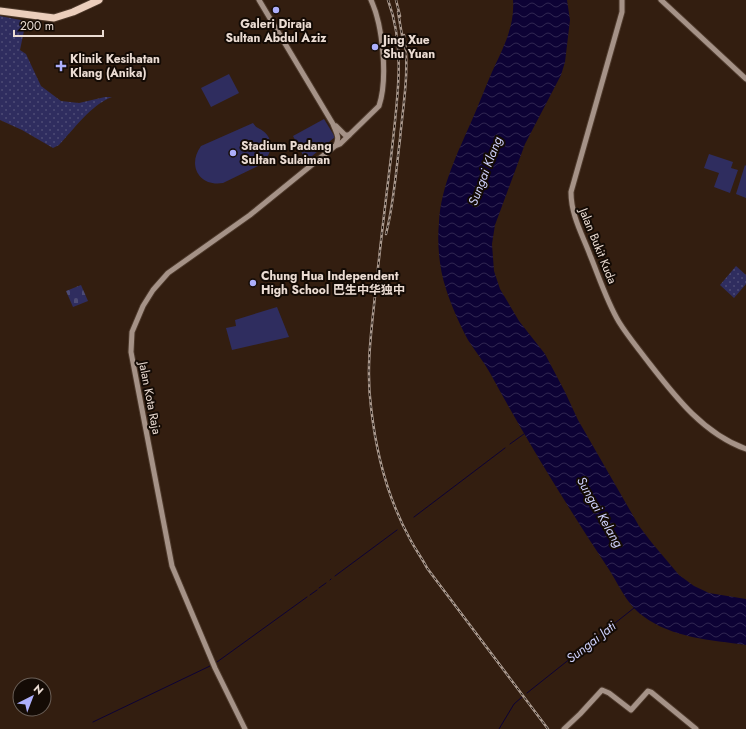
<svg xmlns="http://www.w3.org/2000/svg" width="746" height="729" font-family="Jost,'Noto Sans SC',sans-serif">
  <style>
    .cemetery { fill: url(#cemetery-stones) }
    .park { fill: url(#park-dots) }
    .garden { fill: #2f2d5f }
    .water { fill: url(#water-waves) }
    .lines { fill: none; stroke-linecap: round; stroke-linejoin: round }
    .stream { stroke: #0d0235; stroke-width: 1 }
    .secondary-casing { stroke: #4d392b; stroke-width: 7 }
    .highway-casing { stroke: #4d392b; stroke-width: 9 }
    .secondary { stroke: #a59287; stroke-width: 5 }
    .highway { stroke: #ebcebc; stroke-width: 7 }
    .rail-casing { stroke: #ab9a8f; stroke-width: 2.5 }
    .rail { stroke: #140b05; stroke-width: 1; stroke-dasharray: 3; stroke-linecap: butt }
    .poi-dot { fill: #adaffb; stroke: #140b05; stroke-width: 1.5 }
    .labels { text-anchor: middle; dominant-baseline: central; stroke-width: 4; stroke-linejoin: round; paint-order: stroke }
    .poi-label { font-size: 12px; font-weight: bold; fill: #ebdcd3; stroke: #140b05; text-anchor: start }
    .street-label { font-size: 12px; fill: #ebdcd3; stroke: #140b05 }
    .water-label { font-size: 13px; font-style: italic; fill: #cfd1fc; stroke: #140b05 }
  </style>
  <defs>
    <pattern id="cemetery-stones" width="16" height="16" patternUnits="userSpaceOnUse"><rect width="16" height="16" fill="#2f2d5f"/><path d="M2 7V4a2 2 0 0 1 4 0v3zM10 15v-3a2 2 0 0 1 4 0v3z" fill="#4d4b75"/></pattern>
    <pattern id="park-dots" width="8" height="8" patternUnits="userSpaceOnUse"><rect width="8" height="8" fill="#2f2d5f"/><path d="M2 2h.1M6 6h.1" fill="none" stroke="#4d4b75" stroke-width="1.8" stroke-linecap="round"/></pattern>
    <pattern id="water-waves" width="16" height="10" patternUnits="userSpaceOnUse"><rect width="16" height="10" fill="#0d0235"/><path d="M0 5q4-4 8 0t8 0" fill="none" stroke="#302651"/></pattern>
  </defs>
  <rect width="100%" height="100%" fill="#331e10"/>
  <!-- cemetery -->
  <path class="cemetery" d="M 81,285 L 88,301 L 73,307 L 66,291 Z"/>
  <!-- park -->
  <g class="park">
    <path d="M 0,16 L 26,21 L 20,50 L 26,54 L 41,86 L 61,101 L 79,103 L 105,97 L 112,97 C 92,104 73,130 59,145 L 53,148 L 22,130 L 0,120 Z"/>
    <path d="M 736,266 L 746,275 L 746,284 L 734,298 L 720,285 Z"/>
  </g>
  <!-- garden -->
  <g class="garden">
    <path d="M 229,74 L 239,93 L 211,107 L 201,88 Z"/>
    <path d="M 324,119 L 335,137 L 306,161 L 293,136 Z"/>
    <path d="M 253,123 C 256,128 259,128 263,131 C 276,141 271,156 260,165 L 223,183 C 199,187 187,165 201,146 Z"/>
    <path d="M 709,154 L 733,162 L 731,168 L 738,170 L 730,193 L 714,187 L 719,173 L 704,168 Z"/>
    <path d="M 745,165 L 746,166 L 746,198 L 736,194 Z"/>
    <path d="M 277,307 L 289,337 L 232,350 L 226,328 L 236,326 L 235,320 Z"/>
  </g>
  <!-- water -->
  <path class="water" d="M 513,0 L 567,0 L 570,20 L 565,62 L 561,75 L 525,144 L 495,225 L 492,244 L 494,271 L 500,289 L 519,321 L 545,354 L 565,392 L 578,420 L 639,526 L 652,543 L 679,575 L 694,586 L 709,593 L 746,599 L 746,645 C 711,640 672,638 643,616 C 625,603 618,582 606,565 C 565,503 526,439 490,373 C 484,362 475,351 468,340 C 460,325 451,305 446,289 C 439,268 437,243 439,222 C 441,186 458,152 472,120 C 479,104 485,88 492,72 C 503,48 515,26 513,0 Z"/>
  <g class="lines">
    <!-- stream -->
    <g class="stream">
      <path d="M 510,444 L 524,434"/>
      <path d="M 414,517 L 505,448"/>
      <path d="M 335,576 L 397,530"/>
      <path d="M 330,580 L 331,579"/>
      <path d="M 319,588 L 326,583"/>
      <path d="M 310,595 L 317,590"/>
      <path d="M 217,662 L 307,597"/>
      <path d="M 527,693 L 634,608"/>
      <path d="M 93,722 L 210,666"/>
      <path d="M 499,729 L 514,704 L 522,697"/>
    </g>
    <!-- secondary casing -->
    <g class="secondary-casing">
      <g id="secondary">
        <path d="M 259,0 L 333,124 C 336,132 340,137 336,145"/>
        <path d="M 622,0 L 622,12 L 571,192 C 571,215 582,234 590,255 C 599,277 607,302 619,322 C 627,335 637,347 646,359 C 674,395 702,433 746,449"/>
        <path d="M 661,0 L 746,79"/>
        <path d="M 336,126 L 345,135 L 349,135"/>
        <path d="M 245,729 L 215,668 L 172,566 L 131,352 L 132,332 L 143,306 L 153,290 L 168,273 L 250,215 L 335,146 L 340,144 L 379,106 C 388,79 383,26 371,0"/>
        <path d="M 564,729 L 580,714 L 602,690 L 609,693 L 631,710 L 648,691 L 651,692 L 696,729"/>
      </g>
    </g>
    <!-- highway casing -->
    <g class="highway-casing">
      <path id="highway" d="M 0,11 L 54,18 L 73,12 L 99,0"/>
    </g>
    <!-- secondary -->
    <use href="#secondary" class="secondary"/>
    <!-- highway -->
    <use href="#highway" class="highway"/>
    <!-- rail casing -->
    <g class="rail-casing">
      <g id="rail">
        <path d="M 388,0 C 406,48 397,100 392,149 C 386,198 380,247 375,296 C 371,333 366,370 371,407 C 376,453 388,499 410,539 C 415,549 422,558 427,568 L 548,729"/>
        <path d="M 396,0 L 400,16"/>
        <path d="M 398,12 L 403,41"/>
        <path d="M 386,234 C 394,203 396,171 400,139 C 403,105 410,70 404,35"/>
      </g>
    </g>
    <!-- rail -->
    <use href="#rail" class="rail"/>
  </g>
  <!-- markers -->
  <g class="poi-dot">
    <circle cx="276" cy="10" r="4"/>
    <circle cx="375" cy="47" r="4"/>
    <path d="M59 60h4v4h4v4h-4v4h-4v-4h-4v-4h4z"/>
    <circle cx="233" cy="153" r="4"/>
    <circle cx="253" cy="283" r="4"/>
  </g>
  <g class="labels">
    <!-- poi labels -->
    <g class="poi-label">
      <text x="276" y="24" text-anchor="middle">Galeri Diraja<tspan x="276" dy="14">Sultan Abdul Aziz</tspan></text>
      <text x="383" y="40">Jing Xue<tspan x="383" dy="14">Shu Yuan</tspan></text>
      <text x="70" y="59">Klinik Kesihatan<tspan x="70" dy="14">Klang (Anika)</tspan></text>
      <text x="241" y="146">Stadium Padang<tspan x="241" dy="14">Sultan Sulaiman</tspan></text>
      <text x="261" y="276">Chung Hua Independent<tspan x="261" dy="14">High School 巴生中华独中</tspan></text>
    </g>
    <!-- street labels -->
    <g class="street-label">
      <text transform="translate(598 246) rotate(68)">Jalan Bukit Kuda</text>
      <text transform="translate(150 398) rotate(79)">Jalan Kota Raja</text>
    </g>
    <!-- water labels -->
    <g class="water-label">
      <text transform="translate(485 171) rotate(-69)">Sungai Klang</text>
      <text transform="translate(600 512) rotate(60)">Sungai Kelang</text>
      <text transform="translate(591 642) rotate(-38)">Sungai Jati</text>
    </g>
  </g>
  <!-- north arrow -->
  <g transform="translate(32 697) rotate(42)"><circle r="19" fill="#140b05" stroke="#6a5f57"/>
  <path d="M0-3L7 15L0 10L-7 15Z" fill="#adaffb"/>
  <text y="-6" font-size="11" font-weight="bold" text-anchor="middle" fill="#ebdcd3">N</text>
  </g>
  <!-- scale -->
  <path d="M14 30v6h89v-6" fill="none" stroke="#ebdcd3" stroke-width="2"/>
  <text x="20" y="30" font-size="12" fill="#ebdcd3" stroke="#140b05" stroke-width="3" paint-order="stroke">200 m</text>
</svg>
